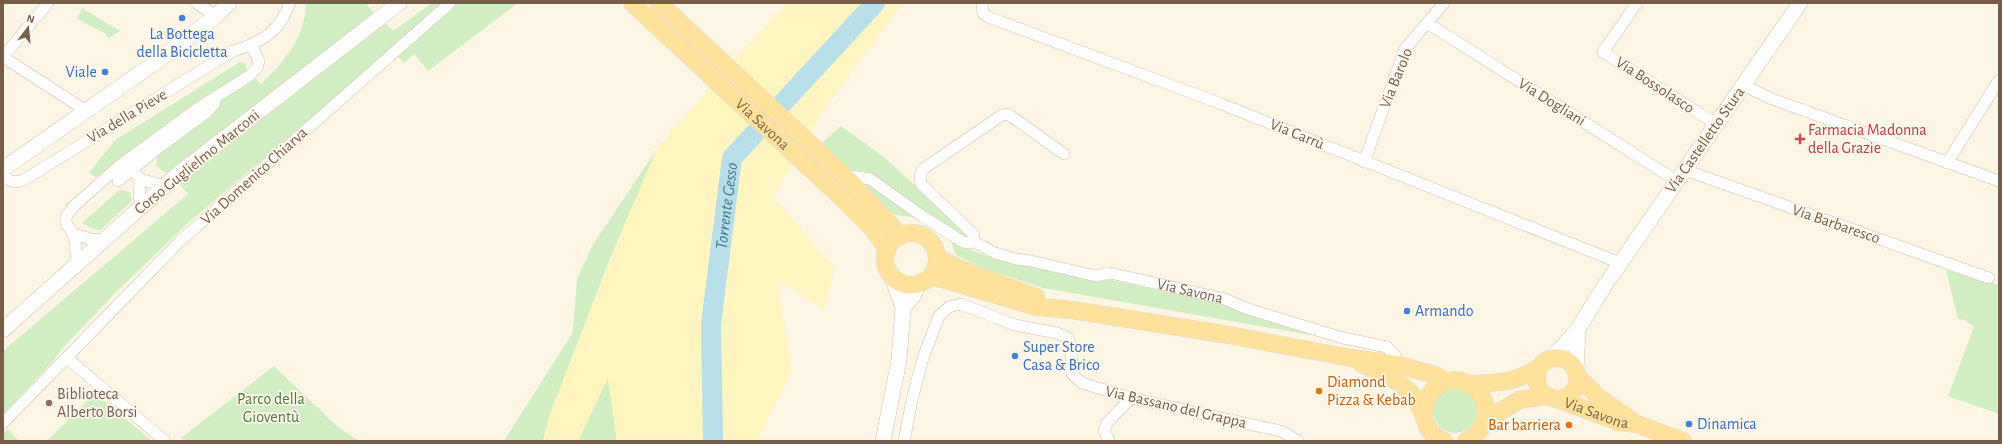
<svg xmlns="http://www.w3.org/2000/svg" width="2002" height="444" font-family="'Alegreya Sans',sans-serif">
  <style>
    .green { fill: #d0eec1 }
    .sand { fill: #fff5be }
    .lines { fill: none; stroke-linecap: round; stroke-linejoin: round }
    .river { stroke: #b6dfea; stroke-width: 20 }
    .street-casing { stroke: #d1bea9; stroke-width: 12 }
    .secondary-casing { stroke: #d7c1a9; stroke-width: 16 }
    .primary-casing { stroke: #dfd8d3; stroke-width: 18 }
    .street { stroke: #fff; stroke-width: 11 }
    .secondary { stroke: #fff; stroke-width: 15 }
    .primary { stroke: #ffe19b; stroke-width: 17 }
    .shop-dot { fill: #3f7fe0; stroke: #fff9ed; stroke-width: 1.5 }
    .health-dot { fill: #e0444e; stroke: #fff9ed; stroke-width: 1.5 }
    .food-dot { fill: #e8710a; stroke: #fff9ed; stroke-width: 1.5 }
    .education-dot { fill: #8d6e63; stroke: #fff9ed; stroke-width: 1.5 }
    .labels { text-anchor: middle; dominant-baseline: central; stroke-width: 3.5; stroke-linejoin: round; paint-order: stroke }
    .shop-label { font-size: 16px; fill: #366cbe; stroke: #fff9ed; text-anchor: start }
    .street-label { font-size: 16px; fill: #7a5d47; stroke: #fff9ed }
    .health-label { font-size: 16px; fill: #be3a42; stroke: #fff9ed; text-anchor: start }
    .food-label { font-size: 16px; fill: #c56008; stroke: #fff9ed; text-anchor: start }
    .education-label { font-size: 16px; fill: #785e54; stroke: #fff9ed; text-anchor: start }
    .park-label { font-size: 16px; fill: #497a3b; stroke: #fff9ed }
    .water-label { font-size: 17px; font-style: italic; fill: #3b7688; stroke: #fff9ed }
  </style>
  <rect width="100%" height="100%" fill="#fef6e4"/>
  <!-- green -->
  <g class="green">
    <path d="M 306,3 L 365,3 L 393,31 L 432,3 L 518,3 L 428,71 L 414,54 L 404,63 L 391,49 L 188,223 L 116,292 L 61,350 L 54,360 L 3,415 L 3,351 L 188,194 L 169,173 L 162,171 L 156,165 L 158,155 L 153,135 L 96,177 L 89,173 L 115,140 L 240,62 L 245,63 L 247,70 L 261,84 C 285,61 305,38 306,3 Z"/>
    <path d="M 82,8 L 120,31 L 109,38 L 105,33 L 77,19 Z"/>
    <path d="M 841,126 L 885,158 L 967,233 L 968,236 L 966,239 L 959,236 L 864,171 L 850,170 L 822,143 Z"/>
    <path d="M 657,149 L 611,256 L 549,417 L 543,441 L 504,441 L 573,332 L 577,279 L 592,246 Z"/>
    <path d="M 859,182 L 871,183 L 920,218 L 894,215 Z"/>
    <path d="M 122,190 L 130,192 L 132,201 L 100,230 L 93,229 L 82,223 L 118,191 Z"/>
    <path d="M 951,242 L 984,255 L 1015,263 L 1107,279 L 1221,304 L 1255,317 L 1300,330 L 1311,335 L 1043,288 L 980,267 L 956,255 Z"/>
    <path d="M 1946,270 L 1999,285 L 1999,414 L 1948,396 L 1974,327 L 1965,320 L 1958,319 Z"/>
    <path d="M 274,366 L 340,429 L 360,441 L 184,441 L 181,438 Z"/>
    <path d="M 608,377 L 617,441 L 578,441 Z"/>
    <circle cx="1455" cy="411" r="22"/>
    <path d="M 95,393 L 152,441 L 47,441 Z"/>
    <path d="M 8,429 L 19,441 L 3,441 L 3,433 Z"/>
  </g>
  <!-- sand -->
  <path class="sand" d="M 788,3 L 904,3 L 896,12 L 824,110 L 773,197 L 834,268 L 824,310 L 777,280 L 792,370 L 757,441 L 617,441 L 608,378 L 578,441 L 543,441 L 549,417 L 611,256 L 657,149 L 739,54 Z"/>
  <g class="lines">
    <!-- river -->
    <path class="river" id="s1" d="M 713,441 L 711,324 L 732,158 L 875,3"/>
    <!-- street casing -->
    <g class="street-casing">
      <g id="street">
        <path d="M 196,3 L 216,16"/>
        <path d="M 982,3 L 983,13 L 988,17 L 1219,103 L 1620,263"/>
        <path d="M 1637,3 L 1603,52 L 1716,124"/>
        <path d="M 1427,23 L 1677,181"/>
        <path d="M 3,57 L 85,110"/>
        <path d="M 3,57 L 48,3"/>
        <path d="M 1743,85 L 1772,99 L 1999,181"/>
        <path d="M 1364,162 L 1405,49 L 1444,3"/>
        <path d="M 1947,163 L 1999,80"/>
        <path d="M 133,170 L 140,179 L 164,186"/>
        <path d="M 1685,170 L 1989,278"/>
        <path d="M 844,175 L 870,179 L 922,216 L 963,242 L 970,243 L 973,241"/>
        <path d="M 3,176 C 9,182 14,182 22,181 L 233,51 C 263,42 279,32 290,3"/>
        <path d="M 140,179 L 139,197 L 143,204"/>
        <path d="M 118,181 L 161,146 L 207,112 L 215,103"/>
        <path d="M 74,234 L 90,239 L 103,240"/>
        <path id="s2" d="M 973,241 L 995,253 L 1016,259 L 1031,261 L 1096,276 L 1110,273 L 1225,299 L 1245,308 L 1343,338 L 1387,347 L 1396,357 L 1395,364"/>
        <path d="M 973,241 L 974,235 L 967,228 L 921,184 L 920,176 L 923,169 L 1002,115 L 1008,114 L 1064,154"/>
        <path d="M 76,265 C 76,247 77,237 66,223 L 66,217 L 73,207 L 119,166 L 197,109 L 249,76 L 257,68 L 259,61 L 252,46"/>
        <path d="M 67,358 L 165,441"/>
        <path d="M 3,423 L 180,241 L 450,3"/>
        <path d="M 904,441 L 912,400 L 923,358 L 939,316 L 949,307 L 961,304 L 1015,325 L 1057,333 L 1068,338 L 1071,346 L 1072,374 L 1082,383 L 1131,398 L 1281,431 L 1298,441"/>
        <path d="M 1109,441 L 1104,430 L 1107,423 L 1131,398"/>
      </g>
    </g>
    <!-- secondary casing -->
    <g class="secondary-casing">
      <g id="secondary">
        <path d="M 3,169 L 163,57 L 216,16 L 229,3"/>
        <path d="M 1610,278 L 1800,3"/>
        <path d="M 903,308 L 914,295 L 918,285"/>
        <path d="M 3,330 L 178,174 L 399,3"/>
        <path d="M 1552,358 L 1578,329 L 1605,285"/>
        <path d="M 1576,370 L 1578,329"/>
        <path d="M 883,441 L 899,360 L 903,308 L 892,277"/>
      </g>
    </g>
    <!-- primary casing -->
    <g class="primary-casing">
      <g id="primary">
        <path id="s3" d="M 632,3 L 844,200 L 873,229 L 887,250"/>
        <path d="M 659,3 L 850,181 L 901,236"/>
        <circle cx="911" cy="259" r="26"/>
        <path d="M 937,257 L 958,268 L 1036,297"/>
        <path d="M 932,276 L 1037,307 L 1072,310 L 1223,334 L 1351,358 L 1395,364 L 1435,375 L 1447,382"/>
        <path d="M 1362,364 C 1392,379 1411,383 1424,416"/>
        <path d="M 1577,376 L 1597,396 L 1632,421"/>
        <path d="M 1469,384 C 1484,383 1500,384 1515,379 C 1522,377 1530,373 1537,369 C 1540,367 1542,363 1546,361 C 1555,355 1567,358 1573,366 C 1577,371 1578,378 1577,384 C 1569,411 1526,398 1539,368"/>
        <path id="s4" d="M 1557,399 L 1619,422 L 1637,424 L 1683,441"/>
        <path d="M 1485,421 L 1519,400 L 1546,396"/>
        <path d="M 1444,441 C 1399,421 1438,359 1474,388 C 1482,394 1486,403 1486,412 C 1486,425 1478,435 1466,441"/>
      </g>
    </g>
    <!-- street -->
    <use href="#street" class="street"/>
    <!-- secondary -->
    <use href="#secondary" class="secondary"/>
    <!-- primary -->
    <use href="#primary" class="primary"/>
  </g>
  <!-- markers -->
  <g class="shop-dot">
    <circle cx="182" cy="18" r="4"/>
    <circle cx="105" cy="72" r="4"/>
    <circle cx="1407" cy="311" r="4"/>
    <circle cx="1015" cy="356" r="4"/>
    <circle cx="1689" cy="424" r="4"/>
  </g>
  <path class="health-dot" d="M1798 133h4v4h4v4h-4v4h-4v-4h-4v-4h4z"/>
  <g class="food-dot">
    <circle cx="1319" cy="391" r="4"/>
    <circle cx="1569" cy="425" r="4"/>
  </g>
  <circle class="education-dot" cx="49" cy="403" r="4"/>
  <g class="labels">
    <!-- shop labels -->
    <g class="shop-label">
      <text x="182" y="34" text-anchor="middle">La Bottega<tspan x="182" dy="18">della Bicicletta</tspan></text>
      <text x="97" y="72" text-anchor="end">Viale</text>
      <text x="1415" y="311">Armando</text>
      <text x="1023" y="347">Super Store<tspan x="1023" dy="18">Casa &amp; Brico</tspan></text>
      <text x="1697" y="424">Dinamica</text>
    </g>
    <!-- street labels -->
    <g class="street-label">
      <text transform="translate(1396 78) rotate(-68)">Via Barolo</text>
      <text transform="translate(1655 85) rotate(33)">Via Bossolasco</text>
      <text transform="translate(1552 102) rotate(32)">Via Dogliani</text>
      <text transform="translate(127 116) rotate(-31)">Via della Pieve</text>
      <text stroke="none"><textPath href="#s3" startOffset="178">Via Savona</textPath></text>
      <text transform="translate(1297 134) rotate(22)">Via Carrù</text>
      <text transform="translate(1705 140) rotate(-55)">Via Castelletto Stura</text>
      <text transform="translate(197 162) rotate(-39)">Corso Guglielmo Marconi</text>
      <text transform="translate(254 176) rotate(-42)">Via Domenico Chiarva</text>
      <text transform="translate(1836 224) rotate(19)">Via Barbaresco</text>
      <text stroke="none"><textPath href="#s2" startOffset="225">Via Savona</textPath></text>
      <text transform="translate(1176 407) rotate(13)">Via Bassano del Grappa</text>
      <text stroke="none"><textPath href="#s4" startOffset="42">Via Savona</textPath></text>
    </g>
    <!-- health labels -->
    <g class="health-label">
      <text x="1808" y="130">Farmacia Madonna<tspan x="1808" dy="18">della Grazie</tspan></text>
    </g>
    <!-- food labels -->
    <g class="food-label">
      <text x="1327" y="382">Diamond<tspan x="1327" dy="18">Pizza &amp; Kebab</tspan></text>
      <text x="1561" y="425" text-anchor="end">Bar barriera</text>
    </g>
    <!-- education labels -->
    <g class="education-label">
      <text x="57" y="394">Biblioteca<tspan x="57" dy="18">Alberto Borsi</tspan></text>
    </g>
    <!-- park labels -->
    <g class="park-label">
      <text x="271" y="399">Parco della<tspan x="271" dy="18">Gioventù</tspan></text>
    </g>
    <!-- water labels -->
    <g class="water-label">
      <text stroke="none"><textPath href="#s1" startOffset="236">Torrente Gesso</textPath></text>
    </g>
  </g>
  <!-- border -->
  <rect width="2002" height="444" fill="none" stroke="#7a5d47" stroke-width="8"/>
  <!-- north arrow -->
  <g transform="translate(28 28) rotate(16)" stroke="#fff9ed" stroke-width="3" paint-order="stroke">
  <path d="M0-3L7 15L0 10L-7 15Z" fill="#7a5d47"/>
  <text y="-6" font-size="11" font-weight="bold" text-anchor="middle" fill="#7a5d47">N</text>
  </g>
</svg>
